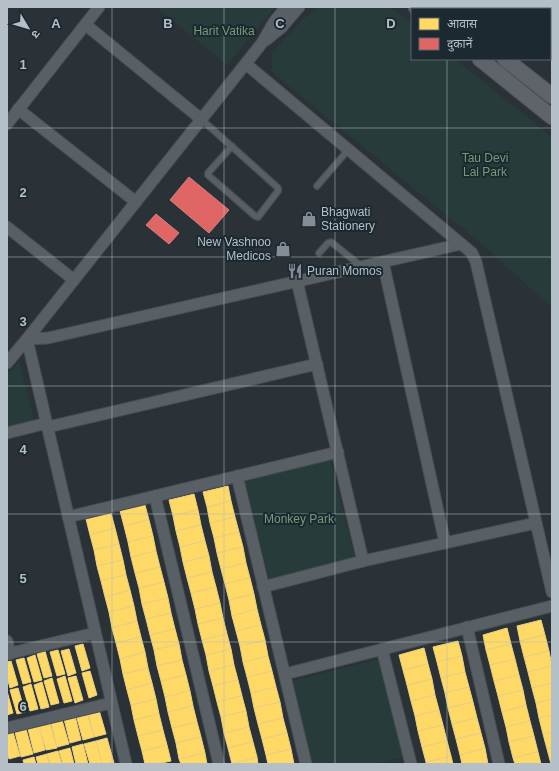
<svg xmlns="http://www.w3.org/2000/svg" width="559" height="771" font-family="Helvetica,'Noto Sans Devanagari',sans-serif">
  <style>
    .green { fill: #273b3a }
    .homes { fill: #ffd966; stroke: #e8d183 }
    .shops { fill: #e06666; stroke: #d38183 }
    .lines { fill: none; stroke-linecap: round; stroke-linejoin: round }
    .lane-casing { stroke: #484d51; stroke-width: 8 }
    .street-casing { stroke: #484d51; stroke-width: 13 }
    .secondary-casing { stroke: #484d51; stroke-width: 17 }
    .lane { stroke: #596065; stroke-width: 5.5 }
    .street { stroke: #596065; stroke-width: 11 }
    .secondary { stroke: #5e6469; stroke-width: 15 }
    .grid { fill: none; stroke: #b4bfc7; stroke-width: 1; stroke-opacity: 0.55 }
    .labels { text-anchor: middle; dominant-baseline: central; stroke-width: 4; stroke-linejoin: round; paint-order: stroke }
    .park-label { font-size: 12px; fill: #739c76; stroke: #1d2931 }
    .poi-label { font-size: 12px; fill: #b4bfc7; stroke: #1d2931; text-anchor: start }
    .grid-label { font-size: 13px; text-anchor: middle; font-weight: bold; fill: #b4bfc7; stroke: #1d2931; stroke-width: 4; stroke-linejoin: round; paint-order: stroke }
  </style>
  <rect width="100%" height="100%" fill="#2a3137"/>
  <!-- green -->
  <g class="green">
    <path d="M 156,7 L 276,7 L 227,65 Z"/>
    <path d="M 319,7 L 391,7 L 412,24 L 412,59 L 455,59 L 552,137 L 552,308 L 482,244 L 275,75 L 272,70 L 272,52 L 304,18 Z"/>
    <path d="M 19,361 L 34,420 L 7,427 L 7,375 Z"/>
    <path d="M 330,459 L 355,557 L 269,579 L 244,481 Z"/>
    <path d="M 378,659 L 403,757 L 376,764 L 312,764 L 292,681 Z"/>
  </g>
  <!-- homes -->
  <g class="homes">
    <path d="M 228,486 L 231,501 L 207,507 L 203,492 Z"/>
    <path d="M 194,494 L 198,510 L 173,516 L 169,500 Z"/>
    <path d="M 231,501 L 235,517 L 210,523 L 207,507 Z"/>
    <path d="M 145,505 L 149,520 L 124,526 L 120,511 Z"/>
    <path d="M 198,510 L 201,525 L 176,531 L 173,516 Z"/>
    <path d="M 111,513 L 115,528 L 90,535 L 86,519 Z"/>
    <path d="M 235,517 L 239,532 L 214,538 L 210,523 Z"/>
    <path d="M 149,520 L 153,536 L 128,542 L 124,526 Z"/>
    <path d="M 201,525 L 205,541 L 180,547 L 176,531 Z"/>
    <path d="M 115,528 L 119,544 L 94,550 L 90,535 Z"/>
    <path d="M 239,532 L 243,547 L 217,553 L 214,538 Z"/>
    <path d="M 153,536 L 156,551 L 131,557 L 128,542 Z"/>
    <path d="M 205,541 L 209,556 L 183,562 L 180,547 Z"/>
    <path d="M 119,544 L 123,560 L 97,566 L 94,550 Z"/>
    <path d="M 243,547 L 246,563 L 221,569 L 217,553 Z"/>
    <path d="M 156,551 L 160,567 L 135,573 L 131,557 Z"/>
    <path d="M 209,556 L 212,572 L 187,578 L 183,562 Z"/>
    <path d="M 123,560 L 126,575 L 101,581 L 97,566 Z"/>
    <path d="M 246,563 L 250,578 L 225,584 L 221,569 Z"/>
    <path d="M 160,567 L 164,582 L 139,588 L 135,573 Z"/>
    <path d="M 212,572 L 216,587 L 191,593 L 187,578 Z"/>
    <path d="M 126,575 L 130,590 L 105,597 L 101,581 Z"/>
    <path d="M 250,578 L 254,594 L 229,600 L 225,584 Z"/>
    <path d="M 164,582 L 168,598 L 142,604 L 139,588 Z"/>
    <path d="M 216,587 L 220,603 L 195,609 L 191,593 Z"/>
    <path d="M 130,590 L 134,606 L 109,612 L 105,597 Z"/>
    <path d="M 254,594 L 257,609 L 232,616 L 229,600 Z"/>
    <path d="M 168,598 L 171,613 L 146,619 L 142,604 Z"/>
    <path d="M 220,603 L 223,618 L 198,624 L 195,609 Z"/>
    <path d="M 134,606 L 137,621 L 112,628 L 109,612 Z"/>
    <path d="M 257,609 L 261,625 L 236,631 L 232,616 Z"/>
    <path d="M 171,613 L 175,629 L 150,635 L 146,619 Z"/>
    <path d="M 223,618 L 227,634 L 202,640 L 198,624 Z"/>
    <path d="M 541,620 L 545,635 L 520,641 L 517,626 Z"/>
    <path d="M 137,621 L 141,637 L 116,643 L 112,628 Z"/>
    <path d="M 261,625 L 265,640 L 240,646 L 236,631 Z"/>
    <path d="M 507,628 L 511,644 L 486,650 L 483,635 Z"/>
    <path d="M 175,629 L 179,644 L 154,650 L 150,635 Z"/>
    <path d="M 227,634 L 231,649 L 206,655 L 202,640 Z"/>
    <path d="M 545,635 L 549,651 L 524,657 L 520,641 Z"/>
    <path d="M 141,637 L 145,652 L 120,659 L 116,643 Z"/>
    <path d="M 265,640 L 268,656 L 243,662 L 240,646 Z"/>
    <path d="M 458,641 L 462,656 L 437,662 L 433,647 Z"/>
    <path d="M 83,644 L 90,668 L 82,671 L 75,646 Z"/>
    <path d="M 179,644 L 182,660 L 157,666 L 154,650 Z"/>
    <path d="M 511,644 L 515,659 L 490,665 L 486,650 Z"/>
    <path d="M 424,648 L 428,664 L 403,670 L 399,655 Z"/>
    <path d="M 69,649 L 76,673 L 68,676 L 61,651 Z"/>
    <path d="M 231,649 L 234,665 L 209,671 L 206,655 Z"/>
    <path d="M 58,650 L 65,674 L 57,676 L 50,652 Z"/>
    <path d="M 45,651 L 52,676 L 44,678 L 37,654 Z"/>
    <path d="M 549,651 L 552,666 L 528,672 L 524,657 Z"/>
    <path d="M 145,652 L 148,668 L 123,674 L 120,659 Z"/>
    <path d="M 35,655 L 42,680 L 34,682 L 27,658 Z"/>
    <path d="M 268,656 L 272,671 L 247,677 L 243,662 Z"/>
    <path d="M 462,656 L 465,672 L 441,678 L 437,662 Z"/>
    <path d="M 24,658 L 31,682 L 23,684 L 16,660 Z"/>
    <path d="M 515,659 L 519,675 L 494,681 L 490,665 Z"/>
    <path d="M 182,660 L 186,675 L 161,681 L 157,666 Z"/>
    <path d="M 11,661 L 18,685 L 10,688 L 7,677 L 7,662 Z"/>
    <path d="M 428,664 L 432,679 L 407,685 L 403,670 Z"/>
    <path d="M 234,665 L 238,680 L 213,686 L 209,671 Z"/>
    <path d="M 552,666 L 552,683 L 532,688 L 528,672 Z"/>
    <path d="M 148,668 L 152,683 L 127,690 L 123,674 Z"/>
    <path d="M 90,671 L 97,695 L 89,698 L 82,673 Z"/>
    <path d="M 272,671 L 276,687 L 251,693 L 247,677 Z"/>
    <path d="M 465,672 L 469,687 L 445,693 L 441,678 Z"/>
    <path d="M 186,675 L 190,691 L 165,697 L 161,681 Z"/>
    <path d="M 519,675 L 523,690 L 498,696 L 494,681 Z"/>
    <path d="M 65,676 L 72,701 L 64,703 L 57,679 Z"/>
    <path d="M 76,676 L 83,700 L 75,703 L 68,678 Z"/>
    <path d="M 52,678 L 59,703 L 51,705 L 44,681 Z"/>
    <path d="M 432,679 L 435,695 L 411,701 L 407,685 Z"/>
    <path d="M 238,680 L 242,696 L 217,702 L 213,686 Z"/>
    <path d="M 42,682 L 49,707 L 41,709 L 34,685 Z"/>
    <path d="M 152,683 L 156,699 L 131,705 L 127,690 Z"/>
    <path d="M 552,683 L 552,699 L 536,703 L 532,688 Z"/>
    <path d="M 31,684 L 38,709 L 30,711 L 23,687 Z"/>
    <path d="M 276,687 L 280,702 L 254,708 L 251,693 Z"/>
    <path d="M 469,687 L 473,702 L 448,708 L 445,693 Z"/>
    <path d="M 18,688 L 25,712 L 17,714 L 10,690 Z"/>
    <path d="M 523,690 L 526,705 L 502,712 L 498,696 Z"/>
    <path d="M 7,691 L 13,713 L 7,715 Z"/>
    <path d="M 190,691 L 193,706 L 168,712 L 165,697 Z"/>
    <path d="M 435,695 L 439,710 L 415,716 L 411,701 Z"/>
    <path d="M 242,696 L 246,711 L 221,717 L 217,702 Z"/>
    <path d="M 156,699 L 159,714 L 134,720 L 131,705 Z"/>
    <path d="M 552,699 L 552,715 L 539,718 L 536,703 Z"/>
    <path d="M 280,702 L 283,718 L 258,724 L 254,708 Z"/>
    <path d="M 473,702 L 477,718 L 452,724 L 448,708 Z"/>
    <path d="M 526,705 L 530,721 L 506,727 L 502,712 Z"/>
    <path d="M 193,706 L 197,722 L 172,728 L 168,712 Z"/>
    <path d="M 99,710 L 106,734 L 94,737 L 88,713 Z"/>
    <path d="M 439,710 L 443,725 L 418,731 L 415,716 Z"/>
    <path d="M 246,711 L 249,727 L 224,733 L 221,717 Z"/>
    <path d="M 87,712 L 94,737 L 83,740 L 76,715 Z"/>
    <path d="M 159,714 L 163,730 L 138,736 L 134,720 Z"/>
    <path d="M 552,715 L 552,732 L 543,734 L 539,718 Z"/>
    <path d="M 75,716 L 81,740 L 70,743 L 64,719 Z"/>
    <path d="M 283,718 L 287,733 L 262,739 L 258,724 Z"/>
    <path d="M 477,718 L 481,733 L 456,739 L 452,724 Z"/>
    <path d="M 62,720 L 69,744 L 57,747 L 51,723 Z"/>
    <path d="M 530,721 L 534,736 L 509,742 L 506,727 Z"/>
    <path d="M 197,722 L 201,737 L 176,743 L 172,728 Z"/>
    <path d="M 50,723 L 57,748 L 46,750 L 39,726 Z"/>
    <path d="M 39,725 L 45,750 L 34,753 L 28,729 Z"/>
    <path d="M 443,725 L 447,741 L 422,747 L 418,731 Z"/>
    <path d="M 249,727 L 253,742 L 228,748 L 224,733 Z"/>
    <path d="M 26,729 L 33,754 L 21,757 L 15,732 Z"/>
    <path d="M 163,730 L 167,745 L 142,751 L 138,736 Z"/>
    <path d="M 13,732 L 20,756 L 9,759 L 7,753 L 7,733 Z"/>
    <path d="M 552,732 L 552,748 L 547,749 L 543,734 Z"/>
    <path d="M 287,733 L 291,749 L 266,755 L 262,739 Z"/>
    <path d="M 481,733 L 485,748 L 460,755 L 456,739 Z"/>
    <path d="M 534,736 L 538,752 L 513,758 L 509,742 Z"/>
    <path d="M 201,737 L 205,753 L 179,759 L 176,743 Z"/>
    <path d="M 107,738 L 114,763 L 102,764 L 96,741 Z"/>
    <path d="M 96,741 L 102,764 L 90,764 L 84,744 Z"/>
    <path d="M 447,741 L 451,756 L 426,762 L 422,747 Z"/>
    <path d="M 253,742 L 257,757 L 232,764 L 228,748 Z"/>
    <path d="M 83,744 L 88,764 L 76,764 L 72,747 Z"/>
    <path d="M 167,745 L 171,761 L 157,764 L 145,764 L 142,751 Z"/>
    <path d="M 70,748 L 74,764 L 63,764 L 59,751 Z"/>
    <path d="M 485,748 L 488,764 L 462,764 L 460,755 Z"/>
    <path d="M 552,748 L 552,764 L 551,764 L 547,749 Z"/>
    <path d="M 291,749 L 294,764 L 268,764 L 266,755 Z"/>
    <path d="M 58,751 L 62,764 L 50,764 L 47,754 Z"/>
    <path d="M 538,752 L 541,764 L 515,764 L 513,758 Z"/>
    <path d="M 205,753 L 207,764 L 181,764 L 179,759 Z"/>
    <path d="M 47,754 L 49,764 L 38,764 L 36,757 Z"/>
    <path d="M 451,756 L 453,764 L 426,764 L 426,762 Z"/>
    <path d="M 34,757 L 36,764 L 24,764 L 23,760 Z"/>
    <path d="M 257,757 L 258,764 L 232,764 Z"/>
  </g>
  <!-- shops -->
  <g class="shops">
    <path d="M 189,177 L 229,210 L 209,233 L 170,200 Z"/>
    <path d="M 156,214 L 179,233 L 169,244 L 146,225 Z"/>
  </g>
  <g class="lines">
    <!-- lane casing -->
    <g class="lane-casing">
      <g id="lane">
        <path d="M 201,119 L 277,187 L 278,188 L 278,191 L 258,217 L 255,216 L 208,175 L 208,173 L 232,146"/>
        <path d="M 317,186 L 348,150"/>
        <path d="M 319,253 L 328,243 L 331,242 L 361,266"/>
      </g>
    </g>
    <!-- street casing -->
    <g class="street-casing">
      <g id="street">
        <path d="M 86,25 L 201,119"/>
        <path d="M 266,40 L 281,28 L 299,7"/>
        <path d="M 246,64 L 472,253 L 476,262 L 552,592"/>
        <path d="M 18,109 L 136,202"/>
        <path d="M 7,124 L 99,7"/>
        <path d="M 7,227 L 74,280"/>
        <path d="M 383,262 L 445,543"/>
        <path d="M 297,281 L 363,561"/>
        <path d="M 7,363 L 27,339 L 48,338 L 461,244"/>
        <path d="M 48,427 L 317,364"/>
        <path d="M 7,433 L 47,423"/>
        <path d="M 237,476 L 306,764"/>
        <path d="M 155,496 L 219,764"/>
        <path d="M 68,517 L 338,452"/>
        <path d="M 263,587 L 363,561 L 536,523"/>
        <path d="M 467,627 L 499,764"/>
        <path d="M 7,641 L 10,654"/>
        <path d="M 382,649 L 411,764"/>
        <path d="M 7,654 L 95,633"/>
        <path d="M 285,674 L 552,606"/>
        <path d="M 7,728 L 111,703"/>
        <path d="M 126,764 L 27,339 L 262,43 L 274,22 L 286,7"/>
      </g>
    </g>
    <!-- secondary casing -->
    <g class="secondary-casing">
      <g id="secondary">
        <path d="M 416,7 L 418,9"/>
        <path d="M 441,7 L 443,9"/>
        <path d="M 480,59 L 552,117"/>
        <path d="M 505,59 L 552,96"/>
      </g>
    </g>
    <!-- lane -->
    <use href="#lane" class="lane"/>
    <!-- street -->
    <use href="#street" class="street"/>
    <!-- secondary -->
    <use href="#secondary" class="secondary"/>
  </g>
  <!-- grid -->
  <path class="grid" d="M 112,7 L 112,764M 224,7 L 224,764M 335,7 L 335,764M 447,7 L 447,9M 447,59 L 447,764M 7,128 L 552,128M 7,257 L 552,257M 7,386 L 552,386M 7,514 L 552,514M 7,642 L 552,642"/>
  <!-- icons -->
  <defs>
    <g id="shop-bare" transform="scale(1.2)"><path d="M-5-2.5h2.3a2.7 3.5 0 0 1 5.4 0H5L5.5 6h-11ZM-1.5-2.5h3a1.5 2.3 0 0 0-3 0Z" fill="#848d95" stroke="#1d2931" stroke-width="2.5" paint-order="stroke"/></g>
    <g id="restaurant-bare" transform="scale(1.2)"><path d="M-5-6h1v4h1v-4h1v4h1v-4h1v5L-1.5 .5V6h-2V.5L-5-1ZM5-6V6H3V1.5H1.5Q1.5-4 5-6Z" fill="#848d95" stroke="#1d2931" stroke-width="2.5" paint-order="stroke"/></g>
  </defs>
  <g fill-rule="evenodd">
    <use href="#shop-bare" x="309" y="219"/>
    <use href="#shop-bare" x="283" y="249"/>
    <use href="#restaurant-bare" x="295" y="271"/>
  </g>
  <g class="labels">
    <!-- park labels -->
    <g class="park-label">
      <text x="224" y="31">Harit Vatika</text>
      <text x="485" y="158">Tau Devi<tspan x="485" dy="14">Lal Park</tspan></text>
      <text x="299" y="519">Monkey Park</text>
    </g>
    <!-- poi labels -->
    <g class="poi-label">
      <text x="321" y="212">Bhagwati<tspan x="321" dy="14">Stationery</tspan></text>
      <text x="271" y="242" text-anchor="end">New Vashnoo<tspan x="271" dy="14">Medicos</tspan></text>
      <text x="307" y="271">Puran Momos</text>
    </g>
  </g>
  <g class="grid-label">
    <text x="56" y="28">A</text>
    <text x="168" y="28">B</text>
    <text x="280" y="28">C</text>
    <text x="391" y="28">D</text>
    <text x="23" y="69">1</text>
    <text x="23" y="197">2</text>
    <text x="23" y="326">3</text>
    <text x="23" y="454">4</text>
    <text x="23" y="583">5</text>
    <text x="23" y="711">6</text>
  </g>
  <!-- border -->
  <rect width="559" height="771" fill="none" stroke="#b4bfc7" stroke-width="16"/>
  <!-- legend -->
  <rect x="411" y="8" width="140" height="52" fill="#1d2931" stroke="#59656d"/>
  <rect x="419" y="18" width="20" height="12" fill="#ffd966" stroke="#59656d"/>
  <text x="447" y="28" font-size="12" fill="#b4bfc7">आवास</text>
  <rect x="419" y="38" width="20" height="12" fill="#e06666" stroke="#59656d"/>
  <text x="447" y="48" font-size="12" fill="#b4bfc7">दुकानें</text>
  <!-- north arrow -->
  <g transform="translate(28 28) rotate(128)" stroke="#1d2931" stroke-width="3" paint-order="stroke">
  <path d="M0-3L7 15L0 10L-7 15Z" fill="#b4bfc7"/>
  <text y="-6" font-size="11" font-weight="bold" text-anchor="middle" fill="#b4bfc7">उ</text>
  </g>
</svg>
